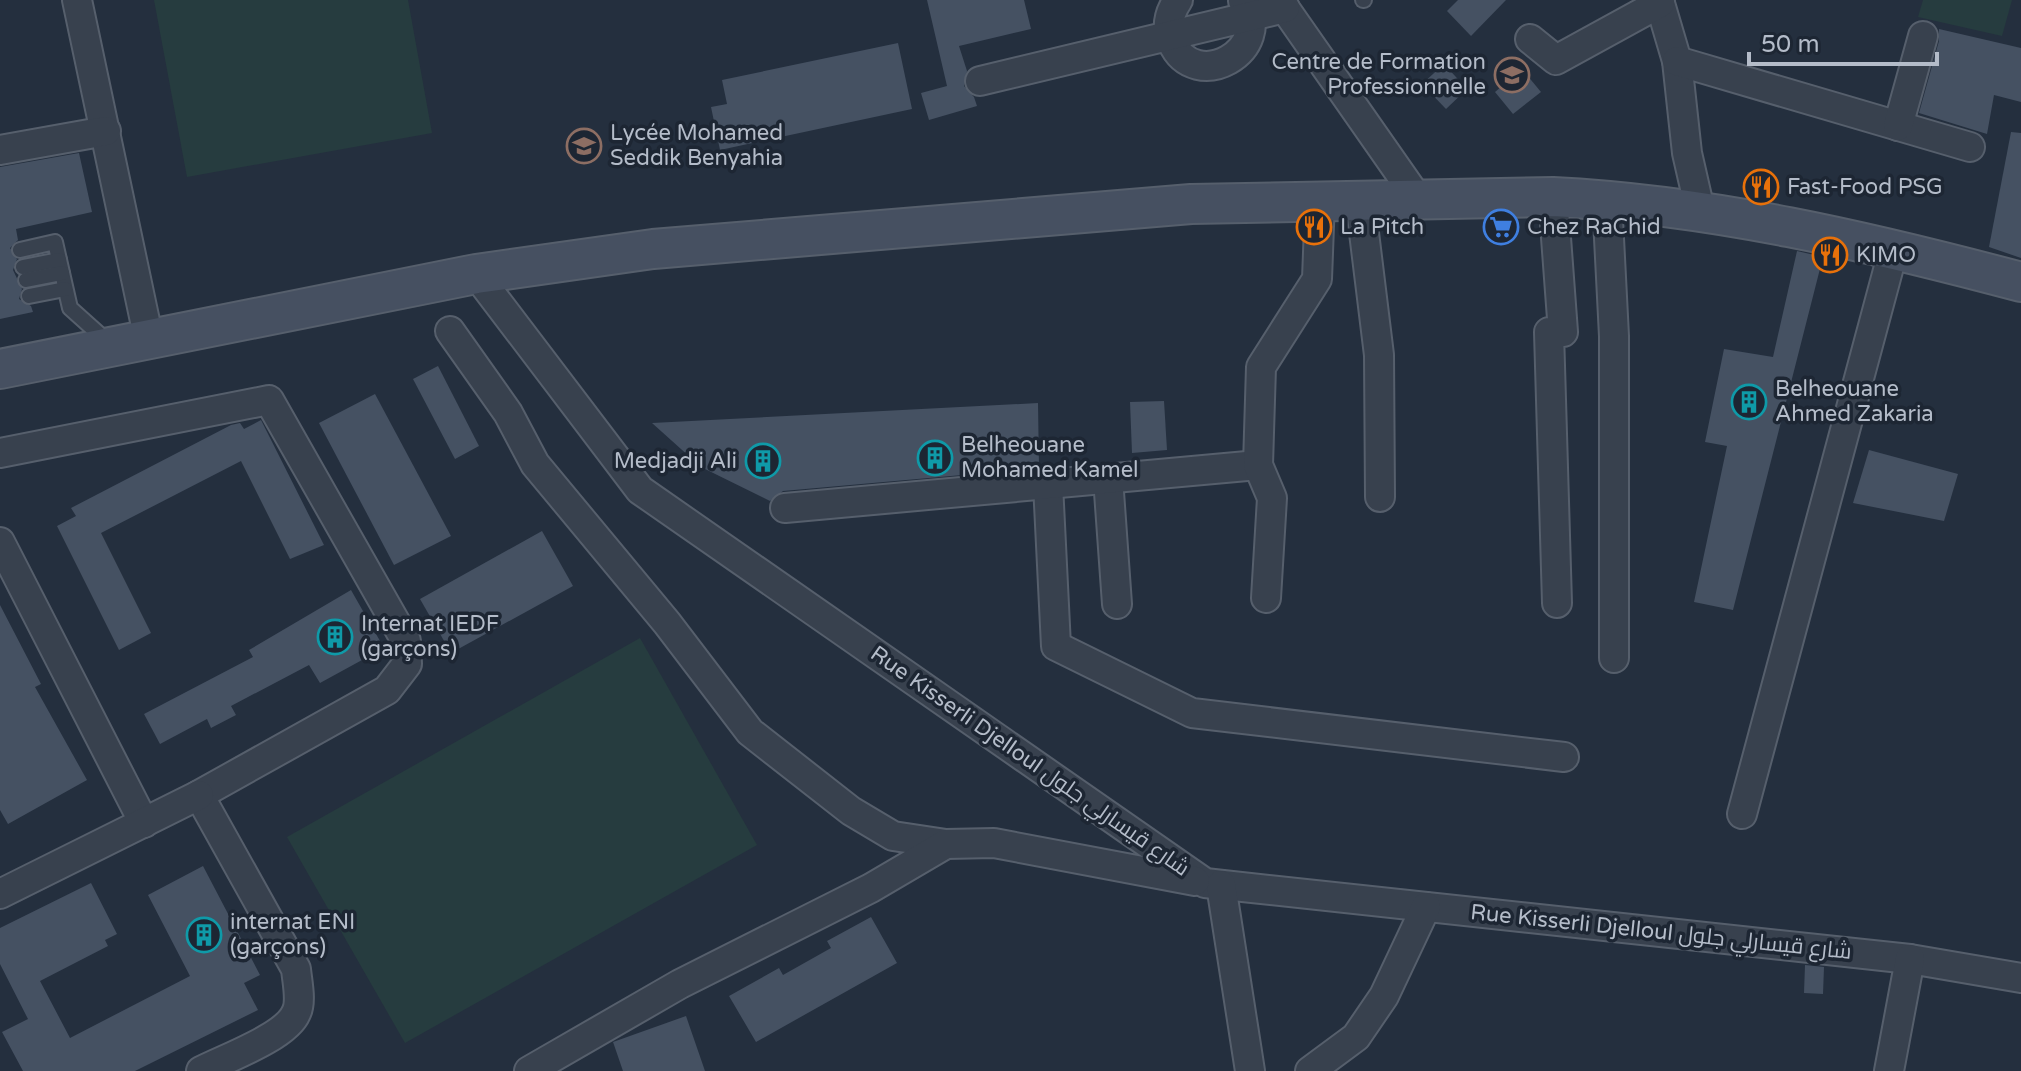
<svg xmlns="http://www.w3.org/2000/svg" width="2021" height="1071" font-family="'Varela Round',Cairo,sans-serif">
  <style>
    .green { fill: #263c3f }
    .building { fill: #455162 }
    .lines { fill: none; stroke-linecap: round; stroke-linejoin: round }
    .service-casing { stroke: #565f6c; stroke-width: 18 }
    .minor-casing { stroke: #565f6c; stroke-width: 32 }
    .secondary-casing { stroke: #565f6c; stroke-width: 42 }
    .service { stroke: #38414e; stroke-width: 14 }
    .minor { stroke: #38414e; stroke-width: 28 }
    .secondary { stroke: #465061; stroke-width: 38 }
    .labels { text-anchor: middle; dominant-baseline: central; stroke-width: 7; stroke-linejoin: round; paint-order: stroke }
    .poi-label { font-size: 22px; fill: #b4bcc9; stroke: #1d2633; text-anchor: start }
    .street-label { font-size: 22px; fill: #b4bcc9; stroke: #1d2633 }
  </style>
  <rect width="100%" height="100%" fill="#242f3e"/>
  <!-- green -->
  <g class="green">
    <path d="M 154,0 L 408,0 L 432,133 L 187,177 Z"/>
    <path d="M 1923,0 L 2012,0 L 2002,36 L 1918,17 Z"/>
    <path d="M 640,638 L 757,845 L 405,1043 L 287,837 Z"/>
  </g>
  <!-- building -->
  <g class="building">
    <path d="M 927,0 L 1024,0 L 1031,29 L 959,46 L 967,71 L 964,86 L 974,97 L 977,106 L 929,120 L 921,93 L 947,86 Z"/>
    <path d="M 1458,0 L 1506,0 L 1471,36 L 1447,11 Z"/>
    <path d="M 1939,29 L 2021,48 L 2021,102 L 1994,95 L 1987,134 L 1919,113 L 1939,41 Z"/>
    <path d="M 898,43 L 912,109 L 720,150 L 711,107 L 727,104 L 722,80 Z"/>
    <path d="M 1444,64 L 1467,89 L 1446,109 L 1422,84 Z"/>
    <path d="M 1522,69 L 1541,92 L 1513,114 L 1495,92 Z"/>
    <path d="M 2011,132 L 2021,133 L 2021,258 L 1989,247 Z"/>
    <path d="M 79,153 L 92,212 L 16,229 L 18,240 L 10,248 L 17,259 L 13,270 L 22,289 L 19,299 L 31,306 L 33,312 L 0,319 L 0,167 Z"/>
    <path d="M 1797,251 L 1823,257 L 1733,610 L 1694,602 L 1727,446 L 1705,442 L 1724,349 L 1773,357 Z"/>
    <path d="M 438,366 L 479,446 L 455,459 L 413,379 Z"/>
    <path d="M 375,394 L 451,536 L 394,565 L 319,423 Z"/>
    <path d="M 1164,401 L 1167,450 L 1132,453 L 1130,402 Z"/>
    <path d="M 1038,403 L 1039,468 L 783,491 L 770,501 L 701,467 L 652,423 Z"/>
    <path d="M 261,420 L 324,545 L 290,559 L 241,461 L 101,533 L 151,633 L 119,650 L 57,526 L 76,516 L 71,508 L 231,425 L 240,423 L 244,429 Z"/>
    <path d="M 1869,450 L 1958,474 L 1944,521 L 1853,503 Z"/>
    <path d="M 542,531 L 573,586 L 451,653 L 420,599 Z"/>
    <path d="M 351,590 L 384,648 L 320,683 L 309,665 L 231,706 L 236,715 L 211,728 L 207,719 L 160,744 L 144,714 L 253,657 L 249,650 Z"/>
    <path d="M 0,605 L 41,684 L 35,687 L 87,780 L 8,824 L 0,810 Z"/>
    <path d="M 203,866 L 260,975 L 244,983 L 258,1010 L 135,1071 L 23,1071 L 2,1032 L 28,1019 L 0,964 L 0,928 L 91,883 L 117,934 L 105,940 L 108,946 L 40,981 L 70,1038 L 190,976 L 148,895 Z"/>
    <path d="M 871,917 L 897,963 L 756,1042 L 729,996 L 779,968 L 783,975 L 831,948 L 827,941 Z"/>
    <path d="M 1805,965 L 1824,967 L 1823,994 L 1804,993 Z"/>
    <path d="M 686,1016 L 705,1071 L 623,1071 L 613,1042 Z"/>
  </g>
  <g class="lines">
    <!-- service casing -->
    <g class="service-casing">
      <g id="service">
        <path d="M 1363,0 L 1364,0"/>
        <path d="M 20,250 L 55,242 L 70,308 L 109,343"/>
        <path d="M 23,267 L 59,260"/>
        <path d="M 26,280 L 62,273"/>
        <path d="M 29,296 L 65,289"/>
      </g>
    </g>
    <!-- minor casing -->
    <g class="minor-casing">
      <g id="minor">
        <path d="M 77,0 L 149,340"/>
        <path d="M 1178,0 C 1169,13 1166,27 1172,42 C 1195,95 1276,50 1243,1"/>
        <path d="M 1279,0 L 1418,199"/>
        <path d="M 1659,0 L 1677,61 L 1687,153 L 1700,210"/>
        <path d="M 1530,39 L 1556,60 L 1660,3"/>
        <path d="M 1677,61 L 1970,147"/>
        <path d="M 980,81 L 1285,8"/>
        <path d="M 1898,126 L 1923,36"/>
        <path d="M 0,150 L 106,131"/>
        <path d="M 1553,197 L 1563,332 L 1549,332 L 1557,603"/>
        <path d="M 1607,199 L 1614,336 L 1614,658"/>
        <path d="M 1360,200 L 1379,355 L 1380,497"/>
        <path d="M 476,274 L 640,490 L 1205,883 L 1910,959 L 2021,978"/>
        <path d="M 450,331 L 508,413 L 535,464 L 667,623 L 750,732 L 851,811 L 893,836 L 946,844"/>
        <path d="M 0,453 L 269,400 L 406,641 L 407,664 L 387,690 L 199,795 L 296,969 C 297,981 302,1002 296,1013 C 286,1037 224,1059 201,1071"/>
        <path d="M 1108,478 L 1117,604"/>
        <path d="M 1048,484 L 1056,646 L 1192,713 L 1564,757"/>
        <path d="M 785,508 L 1258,465"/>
        <path d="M 0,542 L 144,823"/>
        <path d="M 1266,598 L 1272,498 L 1258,465 L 1261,367 L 1317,279 L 1320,200"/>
        <path d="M 1742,814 L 1894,248"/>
        <path d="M 1221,885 L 1250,1071"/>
        <path d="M 0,894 L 199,795"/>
        <path d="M 529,1071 L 680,984 L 871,888 L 946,844 L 994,843 L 1195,881"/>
        <path d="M 1310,1071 L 1356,1037 L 1384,996 L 1426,907"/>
        <path d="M 1889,1071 L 1910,959"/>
      </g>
    </g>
    <!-- secondary casing -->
    <g class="secondary-casing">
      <path id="secondary" d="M 0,369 L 476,274 L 653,249 L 1191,204 L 1553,197 C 1712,205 1867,241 2021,282"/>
    </g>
    <!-- service -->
    <use href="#service" class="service"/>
    <!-- minor -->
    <use href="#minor" class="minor"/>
    <!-- secondary -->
    <use href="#secondary" class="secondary"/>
  </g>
  <!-- icons -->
  <defs>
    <g id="university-ring" transform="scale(1.8)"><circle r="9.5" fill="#1d2633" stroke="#8d6e63" stroke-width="1.5"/><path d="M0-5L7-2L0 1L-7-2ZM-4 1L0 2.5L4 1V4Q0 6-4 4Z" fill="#8d6e63"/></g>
    <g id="school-ring" transform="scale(1.8)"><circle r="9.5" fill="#1d2633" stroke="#8d6e63" stroke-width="1.5"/><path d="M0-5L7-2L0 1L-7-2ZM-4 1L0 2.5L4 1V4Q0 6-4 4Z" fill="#8d6e63"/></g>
    <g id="restaurant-ring" transform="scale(1.8)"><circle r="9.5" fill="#1d2633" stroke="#e8710a" stroke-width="1.5"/><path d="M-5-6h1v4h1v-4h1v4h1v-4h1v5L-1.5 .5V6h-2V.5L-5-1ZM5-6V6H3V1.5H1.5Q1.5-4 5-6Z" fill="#e8710a"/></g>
    <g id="supermarket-ring" transform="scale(1.8)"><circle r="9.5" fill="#1d2633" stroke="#3f7fe0" stroke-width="1.5"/><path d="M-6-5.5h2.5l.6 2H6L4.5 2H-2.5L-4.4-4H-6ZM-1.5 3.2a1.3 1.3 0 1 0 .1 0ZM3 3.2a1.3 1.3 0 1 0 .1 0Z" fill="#3f7fe0"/></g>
    <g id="building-ring" transform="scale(1.8)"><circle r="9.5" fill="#1d2633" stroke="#0f9aa8" stroke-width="1.5"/><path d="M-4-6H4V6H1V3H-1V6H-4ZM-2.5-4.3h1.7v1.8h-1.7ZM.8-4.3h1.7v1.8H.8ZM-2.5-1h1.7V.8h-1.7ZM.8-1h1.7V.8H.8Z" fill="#0f9aa8"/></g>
  </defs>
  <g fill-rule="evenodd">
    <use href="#university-ring" x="1512" y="75"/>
    <use href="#school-ring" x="584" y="146"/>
    <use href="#restaurant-ring" x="1761" y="187"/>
    <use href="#restaurant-ring" x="1314" y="227"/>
    <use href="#supermarket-ring" x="1501" y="227"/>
    <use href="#restaurant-ring" x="1830" y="255"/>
    <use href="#building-ring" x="1749" y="402"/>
    <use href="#building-ring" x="935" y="458"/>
    <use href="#building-ring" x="763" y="461"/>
    <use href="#building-ring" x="335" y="637"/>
    <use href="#building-ring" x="204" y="935"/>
  </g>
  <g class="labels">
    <!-- poi labels -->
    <g class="poi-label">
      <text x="1486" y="62" text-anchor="end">Centre de Formation<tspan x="1486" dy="25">Professionnelle</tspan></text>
      <text x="610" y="133">Lycée Mohamed<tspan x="610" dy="25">Seddik Benyahia</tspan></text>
      <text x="1787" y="187">Fast-Food PSG</text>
      <text x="1340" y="227">La Pitch</text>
      <text x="1527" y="227">Chez RaChid</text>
      <text x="1856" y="255">KIMO</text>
      <text x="1775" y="389">Belheouane<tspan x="1775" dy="25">Ahmed Zakaria</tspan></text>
      <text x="961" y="445">Belheouane<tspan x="961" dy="25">Mohamed Kamel</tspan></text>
      <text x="737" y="461" text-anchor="end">Medjadji Ali</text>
      <text x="361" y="624">Internat IEDF<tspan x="361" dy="25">(garçons)</tspan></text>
      <text x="230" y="922">internat ENI<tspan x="230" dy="25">(garçons)</tspan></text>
    </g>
    <!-- street labels -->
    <g class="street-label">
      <text transform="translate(1030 761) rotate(35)">Rue Kisserli Djelloul شارع قيسارلي جلول</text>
      <text transform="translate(1661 932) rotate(6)">Rue Kisserli Djelloul شارع قيسارلي جلول</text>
    </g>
  </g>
  <!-- scale -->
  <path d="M1749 52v12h188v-12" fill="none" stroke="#b4bcc9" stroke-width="4"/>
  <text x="1761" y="52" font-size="24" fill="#b4bcc9" stroke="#1d2633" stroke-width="6" paint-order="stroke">50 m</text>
</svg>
